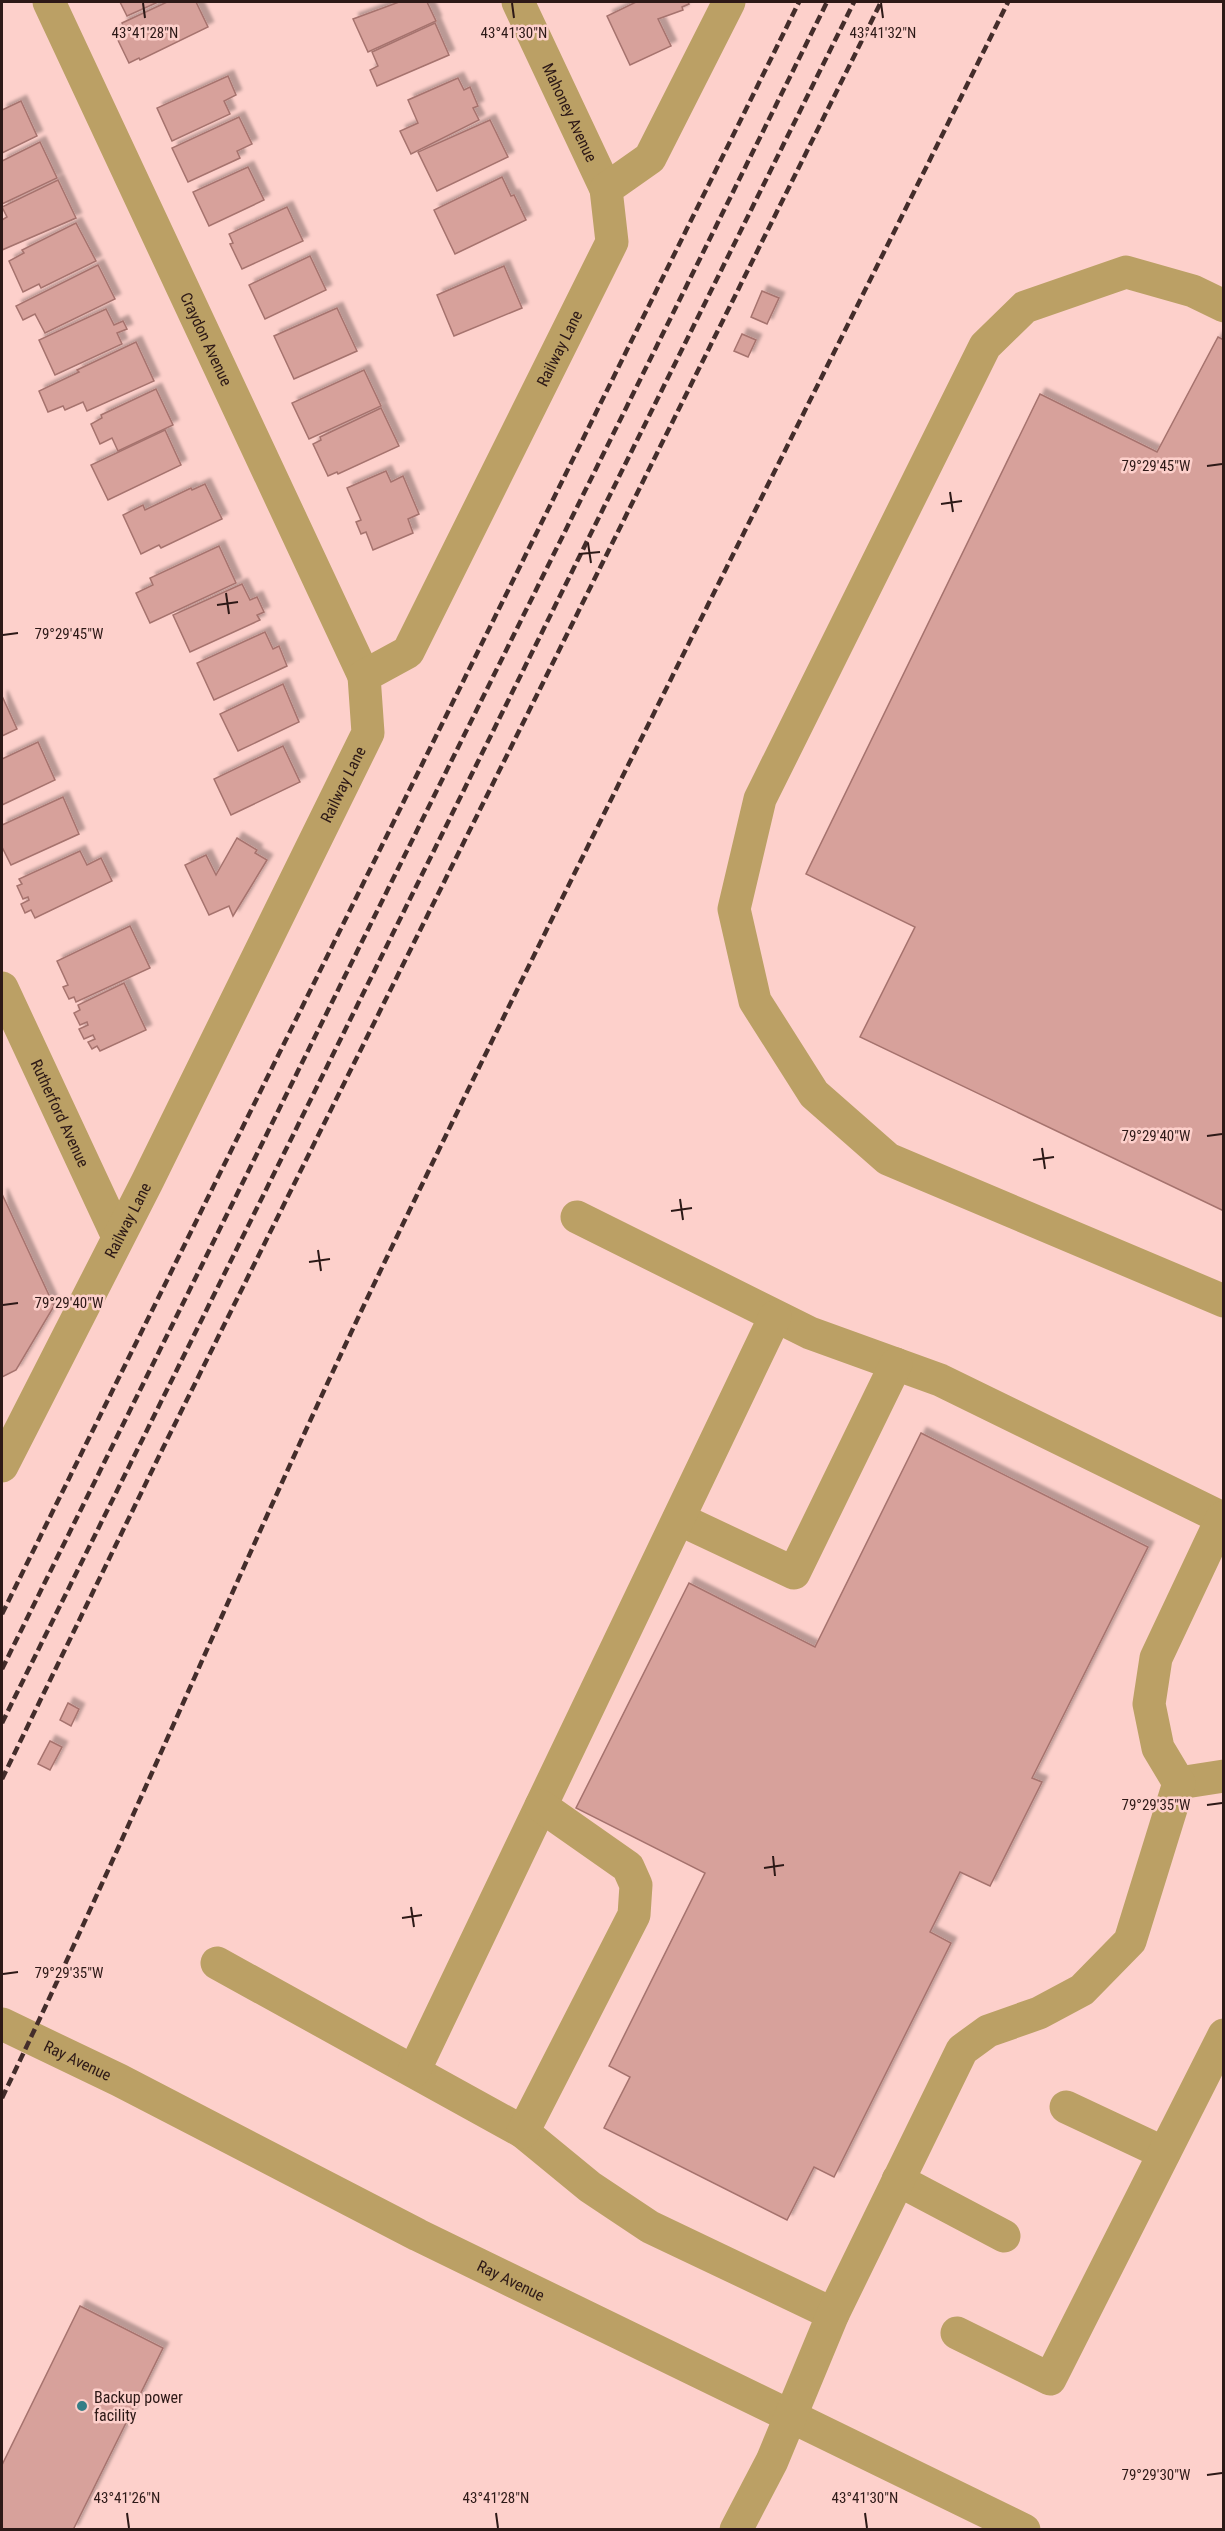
<svg xmlns="http://www.w3.org/2000/svg" width="1225" height="2531" font-family="'Roboto Condensed',sans-serif">
  <style>
    .building { fill: #d7a19b; stroke: #a6736e; stroke-width: 1.5; filter: url(#shadow) }
    .lines { fill: none; stroke-linecap: round; stroke-linejoin: round }
    .minor { stroke: #bba065; stroke-width: 33 }
    .rail { stroke: #442d2b; stroke-width: 4.5; stroke-dasharray: 9 4.5; stroke-linecap: butt }
    .ticks { fill: none; stroke: #2d1917; stroke-width: 2 }
    .poi-dot { fill: #367e86; stroke: #fdd0cb; stroke-width: 2 }
    .labels { text-anchor: middle; dominant-baseline: central; stroke-width: 5; stroke-linejoin: round; paint-order: stroke }
    .street-label { font-size: 16px; fill: #2d1917; stroke: #fdd0cb }
    .poi-label { font-size: 16px; fill: #2d1917; stroke: #fdd0cb; text-anchor: start }
    .ticks-label { font-size: 15px; text-anchor: middle; fill: #2d1917; stroke: #fdd0cb; stroke-width: 5; stroke-linejoin: round; paint-order: stroke }
  </style>
  <defs>
    <filter id="shadow"><feDropShadow dx="5.5" dy="-5.5" stdDeviation="1.5" flood-color="#0004"/></filter>
  </defs>
  <rect width="100%" height="100%" fill="#fdd0cb"/>
  <!-- building -->
  <g class="building">
    <path d="M 120,2 L 158,2 L 127,16 Z"/>
    <path d="M 167,2 L 196,2 L 208,27 L 140,60 L 139,58 L 129,63 L 114,32 L 124,28 L 122,23 Z"/>
    <path d="M 399,2 L 427,2 L 436,21 L 368,52 L 353,19 Z"/>
    <path d="M 636,2 L 688,2 L 689,4 L 682,7 L 683,10 L 658,19 L 671,46 L 630,65 L 607,16 Z"/>
    <path d="M 435,23 L 449,55 L 377,86 L 370,70 L 378,66 L 372,52 Z"/>
    <path d="M 228,76 L 236,95 L 224,101 L 230,114 L 172,141 L 157,108 Z"/>
    <path d="M 458,78 L 464,90 L 470,87 L 478,106 L 473,108 L 479,120 L 411,154 L 400,131 L 418,123 L 408,100 Z"/>
    <path d="M 21,101 L 37,136 L 2,153 L 2,110 Z"/>
    <path d="M 239,117 L 252,144 L 237,151 L 240,158 L 188,182 L 172,148 Z"/>
    <path d="M 490,120 L 508,157 L 437,191 L 418,152 Z"/>
    <path d="M 40,142 L 57,178 L 2,204 L 2,161 Z"/>
    <path d="M 248,167 L 264,200 L 209,226 L 193,192 Z"/>
    <path d="M 502,177 L 511,196 L 514,195 L 526,220 L 455,254 L 434,210 Z"/>
    <path d="M 58,180 L 76,218 L 2,250 L 2,220 L 7,217 L 2,207 Z"/>
    <path d="M 287,207 L 303,241 L 242,269 L 230,244 L 233,243 L 229,234 Z"/>
    <path d="M 76,223 L 96,261 L 41,288 L 39,284 L 23,292 L 9,261 L 24,253 L 22,250 Z"/>
    <path d="M 310,256 L 326,290 L 265,319 L 249,285 Z"/>
    <path d="M 98,265 L 115,299 L 45,333 L 35,314 L 23,320 L 16,306 Z"/>
    <path d="M 504,266 L 522,308 L 454,336 L 437,295 Z"/>
    <path d="M 762,291 L 779,298 L 767,324 L 751,317 Z"/>
    <path d="M 337,308 L 357,351 L 294,379 L 274,336 Z"/>
    <path d="M 106,309 L 114,325 L 123,321 L 127,329 L 117,333 L 122,344 L 55,375 L 39,340 Z"/>
    <path d="M 742,334 L 756,340 L 748,357 L 734,351 Z"/>
    <path d="M 1218,337 L 1224,340 L 1224,1211 L 860,1037 L 915,927 L 806,874 L 1040,394 L 1157,452 Z"/>
    <path d="M 136,342 L 154,381 L 87,411 L 83,402 L 65,410 L 63,406 L 48,412 L 39,391 L 79,372 L 77,370 Z"/>
    <path d="M 364,370 L 381,406 L 309,439 L 292,403 Z"/>
    <path d="M 156,389 L 173,425 L 118,451 L 112,438 L 100,444 L 91,424 L 102,418 L 101,415 Z"/>
    <path d="M 381,408 L 399,446 L 338,474 L 337,472 L 328,476 L 313,444 L 321,440 L 320,437 Z"/>
    <path d="M 165,430 L 181,465 L 108,500 L 91,465 Z"/>
    <path d="M 386,471 L 391,482 L 403,476 L 419,514 L 408,519 L 413,533 L 373,550 L 366,532 L 361,534 L 356,522 L 361,520 L 347,488 Z"/>
    <path d="M 205,484 L 222,519 L 161,548 L 159,545 L 141,554 L 123,515 L 143,505 L 145,510 L 191,488 L 192,490 Z"/>
    <path d="M 219,546 L 236,583 L 150,623 L 136,593 L 153,585 L 150,578 Z"/>
    <path d="M 242,584 L 250,600 L 257,597 L 264,612 L 257,615 L 260,620 L 190,652 L 173,615 Z"/>
    <path d="M 265,632 L 273,649 L 279,646 L 287,666 L 214,700 L 197,663 Z"/>
    <path d="M 283,684 L 299,722 L 238,751 L 220,714 Z"/>
    <path d="M 2,696 L 17,729 L 2,736 Z"/>
    <path d="M 38,742 L 55,780 L 2,805 L 2,759 Z"/>
    <path d="M 283,746 L 300,782 L 231,815 L 214,779 Z"/>
    <path d="M 63,797 L 79,834 L 11,865 L 2,847 L 2,825 Z"/>
    <path d="M 237,838 L 257,850 L 255,853 L 267,860 L 233,916 L 229,906 L 209,915 L 185,865 L 206,855 L 216,875 Z"/>
    <path d="M 80,851 L 87,865 L 101,858 L 112,881 L 35,918 L 31,910 L 25,913 L 21,904 L 29,900 L 28,897 L 23,899 L 17,886 L 22,884 L 19,879 Z"/>
    <path d="M 130,926 L 150,968 L 76,1002 L 74,997 L 69,999 L 63,987 L 68,985 L 57,961 Z"/>
    <path d="M 124,983 L 146,1030 L 100,1051 L 97,1046 L 92,1049 L 88,1042 L 95,1039 L 93,1035 L 84,1039 L 79,1029 L 88,1025 L 87,1022 L 80,1025 L 74,1013 L 80,1010 L 78,1005 Z"/>
    <path d="M 2,1194 L 54,1306 L 16,1370 L 2,1377 Z"/>
    <path d="M 921,1433 L 1148,1547 L 1032,1778 L 1042,1782 L 990,1886 L 960,1872 L 930,1932 L 951,1943 L 834,2177 L 814,2167 L 787,2220 L 604,2128 L 630,2077 L 609,2066 L 705,1873 L 576,1808 L 689,1583 L 815,1647 Z"/>
    <path d="M 68,1703 L 79,1709 L 71,1726 L 60,1720 Z"/>
    <path d="M 50,1741 L 62,1747 L 50,1770 L 38,1764 Z"/>
    <path d="M 80,2306 L 163,2348 L 73,2530 L 2,2530 L 2,2465 Z"/>
  </g>
  <g class="lines">
    <!-- minor -->
    <g class="minor">
      <path id="s1" d="M 49,2 L 364,676"/>
      <path id="s2" d="M 518,2 L 606,189"/>
      <path d="M 1224,306 L 1193,291 L 1126,272 L 1025,307 L 985,346 L 760,799 L 734,909 L 755,1001 L 814,1094 L 888,1159 L 1224,1301"/>
      <path id="s3" d="M 2,988 L 118,1237"/>
      <path d="M 577,1217 L 810,1333 L 940,1380 L 1224,1519"/>
      <path id="s4" d="M 2,1466 L 147,1182 L 368,733 L 364,676 L 408,652 L 612,242 L 606,189 L 650,158 L 729,2"/>
      <path d="M 679,1519 L 794,1573 L 896,1364"/>
      <path d="M 1179,1783 L 1224,1776"/>
      <path d="M 217,1963 L 523,2132 L 590,2187 L 650,2227 L 833,2314"/>
      <path id="s5" d="M 2,2024 L 119,2080 L 418,2235 L 1024,2530"/>
      <path d="M 414,2071 L 775,1317"/>
      <path d="M 1066,2107 L 1164,2153"/>
      <path d="M 523,2132 L 634,1915 L 636,1885 L 628,1867 L 541,1806"/>
      <path d="M 898,2180 L 1004,2236"/>
      <path d="M 957,2333 L 1050,2379 L 1224,2035"/>
      <path d="M 736,2530 L 772,2461 L 833,2314 L 962,2050 L 988,2031 L 1039,2013 L 1082,1990 L 1130,1941 L 1179,1783 L 1158,1748 L 1149,1704 L 1156,1658 L 1222,1518"/>
    </g>
    <!-- rail -->
    <g class="rail">
      <path d="M 2,1614 L 799,2"/>
      <path d="M 2,1669 L 827,2"/>
      <path d="M 2,1723 L 854,2"/>
      <path d="M 2,1779 L 163,1448 L 881,2"/>
      <path d="M 2,2098 C 132,1828 247,1550 376,1280 C 582,851 798,428 1008,2"/>
    </g>
  </g>
  <!-- ticks -->
  <path class="ticks" d="M 143,3 L 145,18M 512,3 L 514,18M 881,3 L 883,18M 1207,466 L 1222,464M 950,492 L 953,512M 941,504 L 962,501M 588,543 L 591,563M 579,554 L 600,552M 226,593 L 229,614M 217,605 L 238,602M 3,635 L 18,633M 1207,1136 L 1222,1134M 1042,1148 L 1045,1169M 1033,1160 L 1054,1157M 680,1199 L 683,1220M 671,1211 L 692,1208M 318,1250 L 321,1271M 309,1262 L 330,1259M 3,1305 L 18,1303M 1207,1805 L 1222,1803M 773,1856 L 775,1876M 764,1868 L 784,1865M 411,1907 L 414,1927M 402,1918 L 422,1915M 3,1974 L 18,1972M 1207,2475 L 1222,2473M 127,2513 L 129,2528M 496,2513 L 498,2528M 865,2513 L 867,2528"/>
  <!-- markers -->
  <circle class="poi-dot" cx="82" cy="2406" r="6"/>
  <g class="labels">
    <!-- street labels -->
    <g class="street-label">
      <text stroke="none"><textPath href="#s2" startOffset="122">Mahoney Avenue</textPath></text>
      <text stroke="none"><textPath href="#s1" startOffset="372">Craydon Avenue</textPath></text>
      <text stroke="none"><textPath href="#s4" startOffset="1266">Railway Lane</textPath></text>
      <text stroke="none"><textPath href="#s4" startOffset="762">Railway Lane</textPath></text>
      <text stroke="none"><textPath href="#s3" startOffset="138">Rutherford Avenue</textPath></text>
      <text stroke="none"><textPath href="#s4" startOffset="276">Railway Lane</textPath></text>
      <text stroke="none"><textPath href="#s5" startOffset="84">Ray Avenue</textPath></text>
      <text stroke="none"><textPath href="#s5" startOffset="570">Ray Avenue</textPath></text>
    </g>
    <!-- poi labels -->
    <g class="poi-label">
      <text x="94" y="2397">Backup power<tspan x="94" dy="18">facility</tspan></text>
    </g>
  </g>
  <g class="ticks-label">
    <text x="145" y="38">43°41'28"N</text>
    <text x="514" y="38">43°41'30"N</text>
    <text x="883" y="38">43°41'32"N</text>
    <text x="1156" y="471">79°29'45"W</text>
    <text x="69" y="639">79°29'45"W</text>
    <text x="1156" y="1141">79°29'40"W</text>
    <text x="69" y="1308">79°29'40"W</text>
    <text x="1156" y="1810">79°29'35"W</text>
    <text x="69" y="1978">79°29'35"W</text>
    <text x="1156" y="2480">79°29'30"W</text>
    <text x="127" y="2503">43°41'26"N</text>
    <text x="496" y="2503">43°41'28"N</text>
    <text x="865" y="2503">43°41'30"N</text>
  </g>
  <!-- border -->
  <rect width="1225" height="2531" fill="none" stroke="#2d1917" stroke-width="6"/>
</svg>
